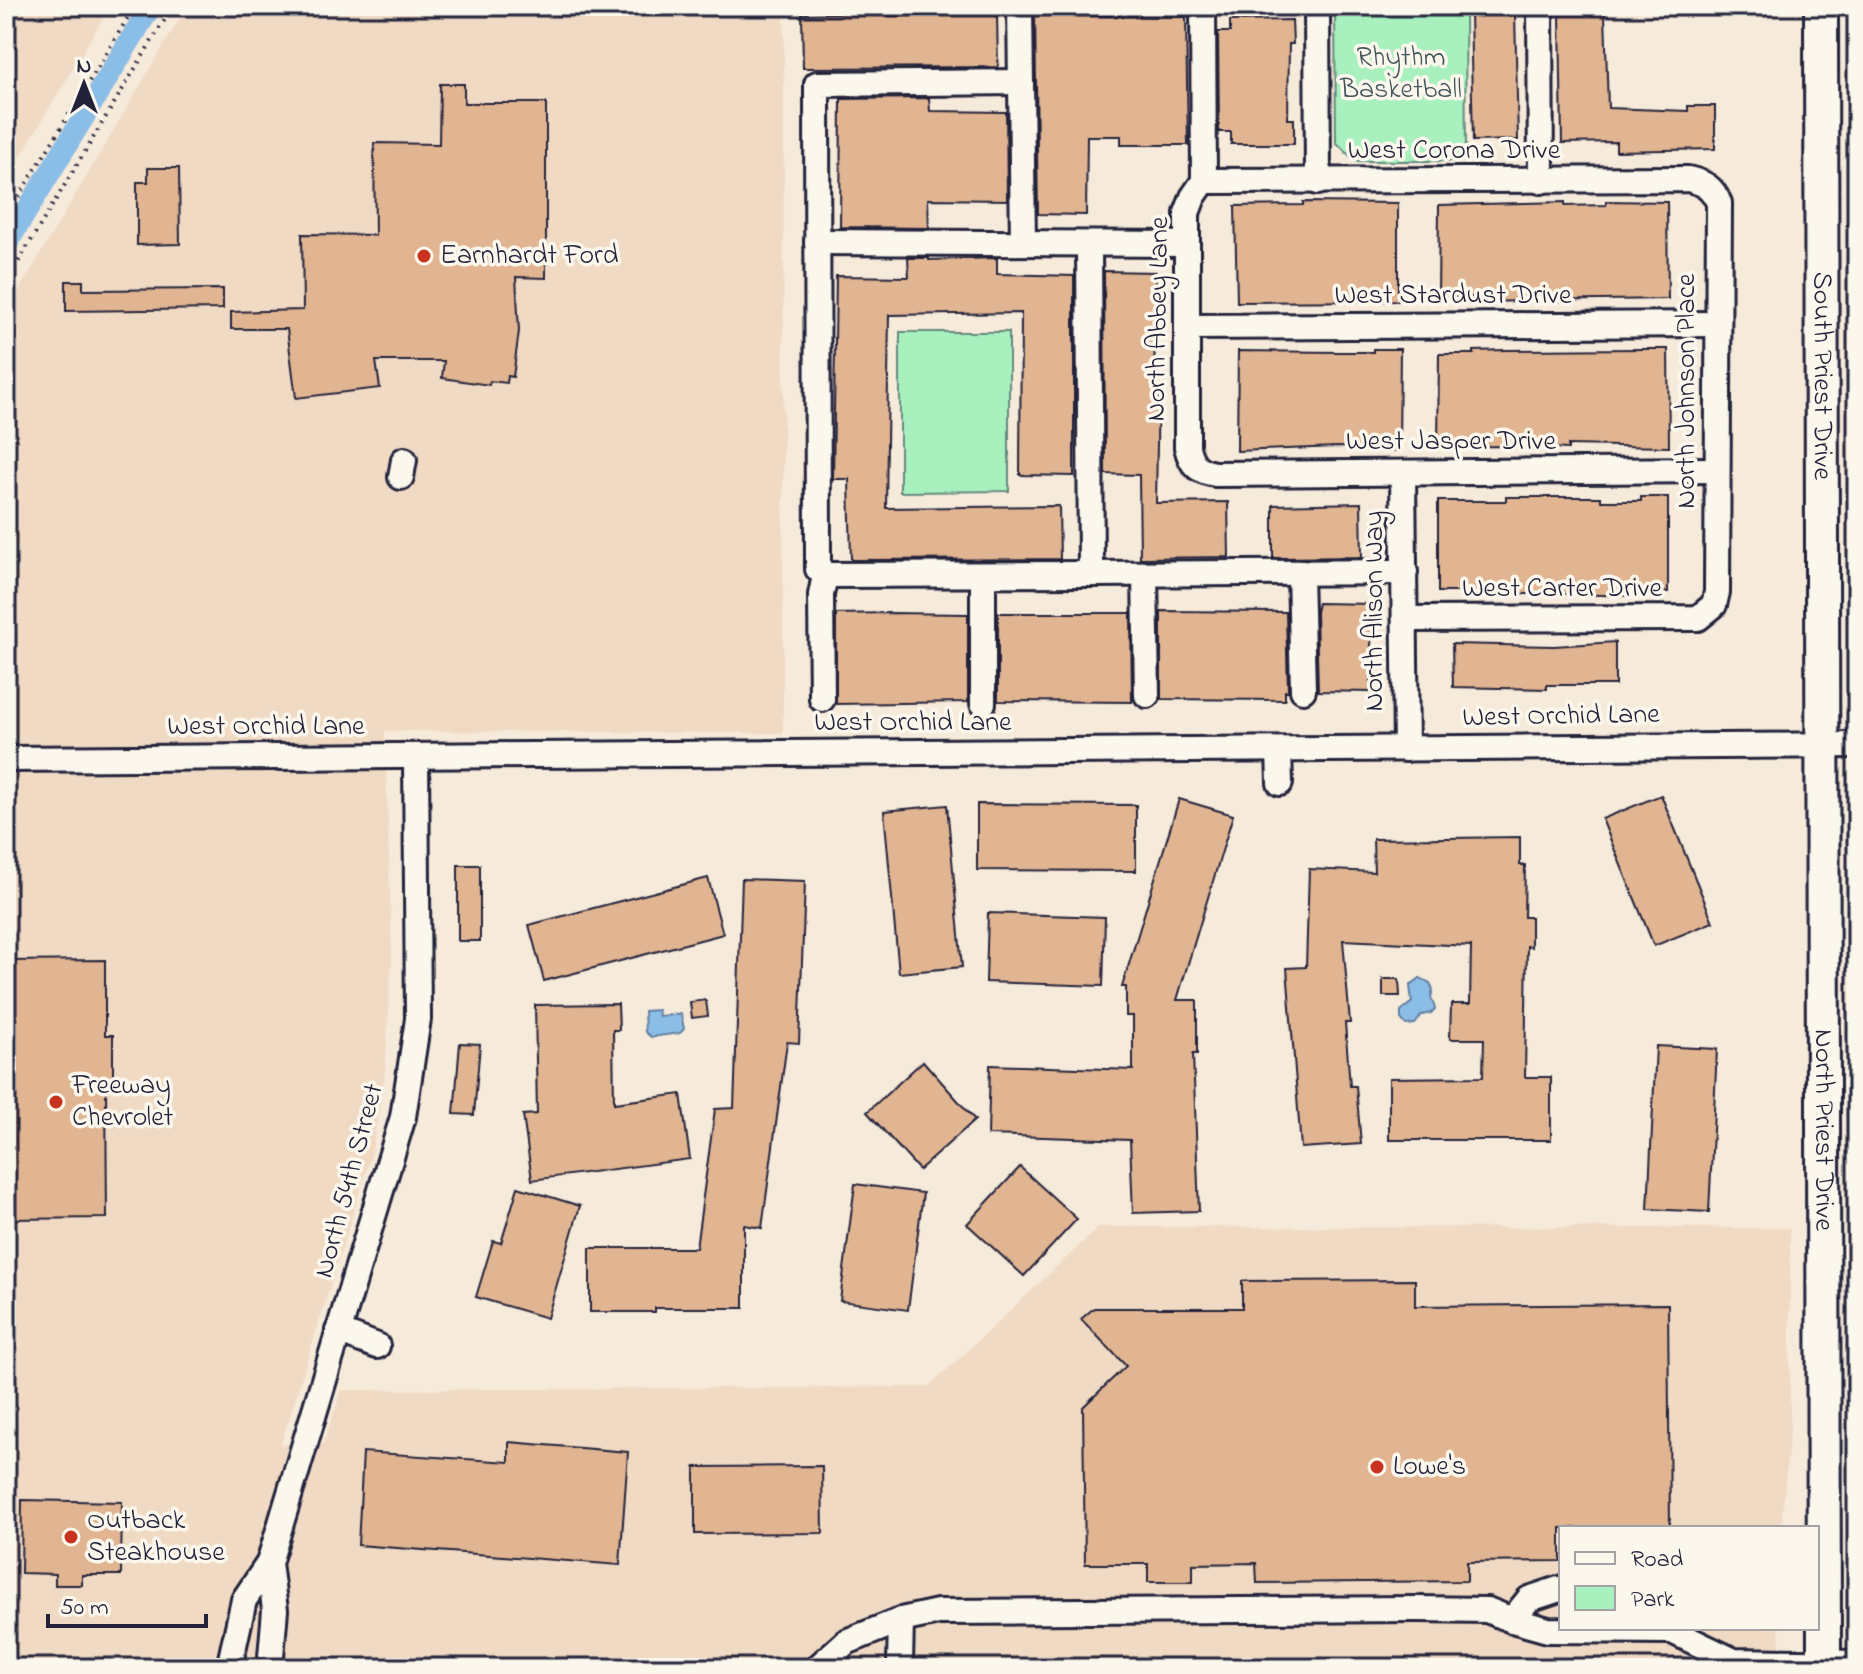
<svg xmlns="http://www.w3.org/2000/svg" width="1863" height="1674" font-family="'Indie Flower',sans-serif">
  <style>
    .built { fill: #f0dac4 }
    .green { fill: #a8f1bf; stroke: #658a7d; stroke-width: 2 }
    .water { fill: #8bbee7; stroke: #6180a2; stroke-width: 2 }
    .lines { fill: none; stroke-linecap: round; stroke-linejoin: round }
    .canal { stroke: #8bbee7; stroke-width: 22 }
    .building { fill: #e2b592; stroke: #22223b; stroke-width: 2 }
    .minor-casing { stroke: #22223b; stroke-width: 30 }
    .major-casing { stroke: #22223b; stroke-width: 38 }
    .path { stroke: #22223b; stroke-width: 4; stroke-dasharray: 2 6; stroke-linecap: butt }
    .minor { stroke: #fbf7ec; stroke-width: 24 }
    .major { stroke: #fbf7ec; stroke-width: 32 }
    .poi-dot { fill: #c8321e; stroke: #fbf7ec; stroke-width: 3 }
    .labels { text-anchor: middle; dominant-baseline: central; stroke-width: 7; stroke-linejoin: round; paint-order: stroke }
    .park-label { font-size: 28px; fill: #44565c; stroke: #fbf7ec }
    .street-label { font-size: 28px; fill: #22223b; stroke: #fbf7ec }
    .poi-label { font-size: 28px; fill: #22223b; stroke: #fbf7ec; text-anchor: start }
  </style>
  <rect width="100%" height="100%" fill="#f6eada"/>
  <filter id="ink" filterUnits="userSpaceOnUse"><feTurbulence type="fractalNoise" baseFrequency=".0125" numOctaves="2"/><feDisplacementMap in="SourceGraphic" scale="16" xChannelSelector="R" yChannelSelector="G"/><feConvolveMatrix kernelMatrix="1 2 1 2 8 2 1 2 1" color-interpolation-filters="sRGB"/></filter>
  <g filter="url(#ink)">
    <!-- built -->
    <g class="built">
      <path d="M 6,6 L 110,6 L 6,181 Z"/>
      <path d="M 187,6 L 784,6 L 783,733 L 385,731 L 392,957 L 385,1073 L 372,1152 L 281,1444 L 323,1444 L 342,1390 L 929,1387 L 1099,1227 L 1790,1228 L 1790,1427 L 1781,1528 L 1561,1528 L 1561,1628 L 1779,1628 L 1781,1668 L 6,1668 L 6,312 Z"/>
    </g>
    <!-- green -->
    <g class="green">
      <path d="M 1335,6 L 1465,6 L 1466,161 L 1355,161 L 1336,142 Z"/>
      <path d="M 900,332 L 1009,332 L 1009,491 L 900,492 Z"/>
    </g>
    <!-- water -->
    <g class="water">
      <path d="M 1420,978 L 1430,983 L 1433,990 L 1431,997 L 1435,1009 L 1431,1013 L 1422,1015 L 1415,1024 L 1406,1025 L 1401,1019 L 1401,1011 L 1412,1002 L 1410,986 Z"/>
      <path d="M 658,1010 L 659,1016 L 681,1014 L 684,1029 L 680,1033 L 651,1037 L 645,1032 L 644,1011 Z"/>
    </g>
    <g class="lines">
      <!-- canal -->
      <path class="canal" d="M 6,245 L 151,6"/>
    </g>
    <!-- building -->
    <g class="building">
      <path d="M 890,12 L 890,16 L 997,14 L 998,67 L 803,68 L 802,14 Z"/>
      <path d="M 1515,13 L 1518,140 L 1473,141 L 1470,14 Z"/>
      <path d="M 1605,13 L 1608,108 L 1688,111 L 1688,106 L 1715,106 L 1715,149 L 1616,151 L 1616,142 L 1562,143 L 1560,14 Z"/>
      <path d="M 1035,15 L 1186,17 L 1188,145 L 1121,145 L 1121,136 L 1087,136 L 1086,215 L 1038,214 Z"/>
      <path d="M 1292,20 L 1293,44 L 1289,44 L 1288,119 L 1294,119 L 1294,144 L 1231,144 L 1231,132 L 1219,132 L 1218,32 L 1230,32 L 1230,21 Z"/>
      <path d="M 440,84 L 464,84 L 464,103 L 546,103 L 546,278 L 516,277 L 519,331 L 513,377 L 508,376 L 507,383 L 490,381 L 489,385 L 442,378 L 444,361 L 376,361 L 380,388 L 296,398 L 287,329 L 231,329 L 231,312 L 303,310 L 302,234 L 375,235 L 374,143 L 439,144 Z"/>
      <path d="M 929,98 L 930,111 L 1006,112 L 1007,200 L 928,199 L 929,228 L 840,227 L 841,99 Z"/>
      <path d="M 148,168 L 179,168 L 180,244 L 137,245 L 137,182 L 148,182 Z"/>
      <path d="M 1606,201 L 1667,202 L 1668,299 L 1473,302 L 1473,297 L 1438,297 L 1439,205 L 1565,202 L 1565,206 L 1606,205 Z"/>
      <path d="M 1303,202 L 1398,203 L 1398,301 L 1237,302 L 1235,206 L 1303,205 Z"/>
      <path d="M 908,258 L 929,258 L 929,260 L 997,258 L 997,274 L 1074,276 L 1074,476 L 1020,475 L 1021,313 L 889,315 L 886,508 L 1059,506 L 1060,559 L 851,560 L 849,479 L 833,479 L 836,276 L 909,277 Z"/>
      <path d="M 1104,271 L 1156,272 L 1154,386 L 1158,386 L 1156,503 L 1228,502 L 1229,557 L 1140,558 L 1139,475 L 1105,474 Z"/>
      <path d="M 66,281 L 83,281 L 83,290 L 223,289 L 223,309 L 66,311 Z"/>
      <path d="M 1373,349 L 1400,349 L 1399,451 L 1338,447 L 1237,451 L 1238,351 L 1339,352 L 1373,352 Z"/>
      <path d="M 1641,349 L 1668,349 L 1669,447 L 1568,445 L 1568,449 L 1507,446 L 1438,447 L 1439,354 L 1474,354 L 1474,351 L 1506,350 Z"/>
      <path d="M 1506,497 L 1601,497 L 1601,501 L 1641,501 L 1641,497 L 1668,497 L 1668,592 L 1635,592 L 1635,596 L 1567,594 L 1500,594 L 1500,597 L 1473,597 L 1473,592 L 1438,592 L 1438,501 L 1506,501 Z"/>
      <path d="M 1361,503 L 1362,557 L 1273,558 L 1273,505 Z"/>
      <path d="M 1318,603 L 1372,604 L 1370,692 L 1318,691 L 1316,612 Z"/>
      <path d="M 1161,611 L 1286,612 L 1288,691 L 1285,691 L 1285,700 L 1161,699 Z"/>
      <path d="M 890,613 L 968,614 L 968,702 L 836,704 L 836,614 Z"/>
      <path d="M 998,613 L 1131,613 L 1132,702 L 998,701 Z"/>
      <path d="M 1615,642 L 1615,685 L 1547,685 L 1547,689 L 1453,687 L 1452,644 L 1554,646 Z"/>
      <path d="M 1661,795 L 1713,922 L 1654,946 L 1602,819 Z"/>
      <path d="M 1179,799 L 1233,815 L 1177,1000 L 1197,1000 L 1197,1054 L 1193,1054 L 1199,1211 L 1133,1213 L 1130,1140 L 988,1135 L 990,1065 L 1133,1070 L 1133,1016 L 1126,1016 L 1126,987 L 1122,987 Z"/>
      <path d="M 977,804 L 1136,805 L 1136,871 L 977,870 Z"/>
      <path d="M 947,805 L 962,967 L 899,973 L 884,811 Z"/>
      <path d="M 1520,837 L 1520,865 L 1525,865 L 1524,917 L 1531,917 L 1531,947 L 1527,946 L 1525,1077 L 1551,1077 L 1551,1140 L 1389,1140 L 1389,1078 L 1483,1077 L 1484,1039 L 1450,1039 L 1451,1004 L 1470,1004 L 1471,946 L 1343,940 L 1350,1023 L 1345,1023 L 1350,1086 L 1356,1086 L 1361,1144 L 1301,1148 L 1287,968 L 1306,967 L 1309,869 L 1374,872 L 1373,839 Z"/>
      <rect x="458" y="865" width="22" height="76"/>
      <path d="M 708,878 L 723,934 L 544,981 L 529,925 Z"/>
      <path d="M 742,879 L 805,881 L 799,1043 L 787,1042 L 762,1228 L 744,1225 L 744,1308 L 655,1308 L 655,1312 L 590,1312 L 590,1248 L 696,1248 L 715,1109 L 734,1108 Z"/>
      <path d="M 988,913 L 1105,917 L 1103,986 L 986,982 Z"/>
      <path d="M 105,960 L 105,1035 L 113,1035 L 113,1082 L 106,1083 L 107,1218 L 6,1219 L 6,961 Z"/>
      <path d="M 1383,979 L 1399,979 L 1400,996 L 1383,996 Z"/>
      <path d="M 706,1000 L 708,1016 L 692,1018 L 690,1002 Z"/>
      <path d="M 618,1004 L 619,1030 L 613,1030 L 614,1103 L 681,1094 L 690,1159 L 532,1180 L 523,1115 L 537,1114 L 535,1005 Z"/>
      <path d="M 460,1043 L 480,1044 L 474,1115 L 454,1114 Z"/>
      <path d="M 1656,1046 L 1717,1049 L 1709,1212 L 1648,1209 Z"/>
      <path d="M 923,1061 L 975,1120 L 919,1170 L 867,1112 Z"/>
      <path d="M 1020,1167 L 1077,1219 L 1024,1276 L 967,1224 Z"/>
      <path d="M 855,1184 L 923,1193 L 908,1310 L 840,1301 Z"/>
      <path d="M 518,1187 L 580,1206 L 547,1318 L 476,1297 L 493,1241 L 501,1243 Z"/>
      <path d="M 1415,1280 L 1415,1306 L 1668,1304 L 1670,1528 L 1561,1528 L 1561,1561 L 1467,1562 L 1467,1581 L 1257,1583 L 1256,1563 L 1193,1564 L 1193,1582 L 1148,1582 L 1148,1564 L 1085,1564 L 1083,1407 L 1126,1366 L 1081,1319 L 1094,1308 L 1242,1308 L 1242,1281 Z"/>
      <path d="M 509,1442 L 628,1452 L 620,1565 L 358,1545 L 363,1452 L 509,1462 Z"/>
      <path d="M 822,1466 L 823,1533 L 695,1534 L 695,1467 Z"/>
      <path d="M 22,1500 L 122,1502 L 121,1575 L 82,1575 L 82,1585 L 55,1585 L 55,1574 L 21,1573 Z"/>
    </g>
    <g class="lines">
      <!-- minor casing -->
      <g class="minor-casing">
        <g id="minor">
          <path d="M 1020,6 L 1023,243"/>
          <path d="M 1203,6 L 1204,181"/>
          <path d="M 1317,6 L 1318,182"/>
          <path d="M 1540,6 L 1541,181"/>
          <path d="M 1021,82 L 817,84 L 818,569 L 825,575 L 1091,574"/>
          <path d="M 1204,181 L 1688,179 C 1705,183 1712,187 1719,203 L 1717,592 L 1714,605 L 1698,618 L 1405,619"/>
          <path d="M 1204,181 L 1193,197 L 1187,213 L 1187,447 C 1191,464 1197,471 1215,474 L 1716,470"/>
          <path d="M 817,242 L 1187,244"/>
          <path d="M 1089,244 L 1091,574 L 1405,572"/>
          <path d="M 1188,327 L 1718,324"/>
          <path d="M 1403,473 L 1406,749"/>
          <path d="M 401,477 L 404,460"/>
          <path d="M 1300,573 L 1303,690"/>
          <path d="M 1145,574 L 1147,695"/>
          <path d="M 983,576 L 983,703"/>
          <path d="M 822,699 L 821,595 L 825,575"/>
          <path d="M 1279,750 L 1280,783"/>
          <path d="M 6,759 L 1857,745"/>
          <path d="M 338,1331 L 377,1346"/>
          <path d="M 269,1563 L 275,1610 L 270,1668"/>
          <path d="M 1512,1620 L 1529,1599 L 1559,1589"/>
          <path d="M 900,1664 L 901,1620"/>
          <path d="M 229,1668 L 244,1600 L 269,1563 L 403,1117 L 418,1019 L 416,756"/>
          <path d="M 817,1668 L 846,1642 L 901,1620 L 938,1612 L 1417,1609 L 1487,1610 L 1512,1620 L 1548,1630 L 1672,1631 L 1734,1661 L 1857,1663"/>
        </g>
      </g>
      <!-- major casing -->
      <g class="major-casing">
        <g id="major">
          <path id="s1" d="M 1821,6 L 1824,1661 L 1822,1668"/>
        </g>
      </g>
      <!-- path -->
      <g class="path">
        <path d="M 6,218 L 135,6"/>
        <path d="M 6,282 L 173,6"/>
      </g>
      <!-- minor -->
      <use href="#minor" class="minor"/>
      <!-- major -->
      <use href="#major" class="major"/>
    </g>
  </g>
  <!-- markers -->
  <g class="poi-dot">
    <circle cx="424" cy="256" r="8"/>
    <circle cx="56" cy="1102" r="8"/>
    <circle cx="1377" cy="1467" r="8"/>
    <circle cx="71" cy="1537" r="8"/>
  </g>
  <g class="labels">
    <!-- park labels -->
    <g class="park-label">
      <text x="1401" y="58">Rhythm<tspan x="1401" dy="32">Basketball</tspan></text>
    </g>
    <!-- street labels -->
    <g class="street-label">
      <text x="1454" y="151">West Corona Drive</text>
      <text x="1453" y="296">West Stardust Drive</text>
      <text transform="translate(1159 319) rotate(-89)">North Abbey Lane</text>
      <text stroke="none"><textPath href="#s1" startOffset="370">South Priest Drive</textPath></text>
      <text transform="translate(1687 391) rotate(-90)">North Johnson Place</text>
      <text x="1451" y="442">West Jasper Drive</text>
      <text x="1562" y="589">West Carter Drive</text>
      <text transform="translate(1375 611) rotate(-90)">North Alison Way</text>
      <text transform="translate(1561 717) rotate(-1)">West Orchid Lane</text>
      <text x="913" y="723">West Orchid Lane</text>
      <text x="266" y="727">West Orchid Lane</text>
      <text stroke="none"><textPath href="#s1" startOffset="1124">North Priest Drive</textPath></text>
      <text transform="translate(350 1181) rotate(-75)">North 54th Street</text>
    </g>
    <!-- poi labels -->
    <g class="poi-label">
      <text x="440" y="256">Earnhardt Ford</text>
      <text x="72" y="1086">Freeway<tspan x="72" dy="32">Chevrolet</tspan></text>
      <text x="1393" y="1467">Lowe's</text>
      <text x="87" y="1521">Outback<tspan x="87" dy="32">Steakhouse</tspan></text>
    </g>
  </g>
  <!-- margin -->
  <rect width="1863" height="1674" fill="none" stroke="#fbf7ec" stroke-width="32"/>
  <rect x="16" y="16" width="1831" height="1642" fill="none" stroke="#22223b" stroke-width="3" filter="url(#ink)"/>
  <!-- legend -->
  <rect x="1559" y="1526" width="260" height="104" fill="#fbf7ec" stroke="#a4a2a5" stroke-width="2"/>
  <rect x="1575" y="1552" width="40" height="12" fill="#fbf7ec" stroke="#a4a2a5" stroke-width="2"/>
  <text x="1631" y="1566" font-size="24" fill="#22223b">Road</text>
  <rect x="1575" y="1586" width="40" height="24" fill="#a8f1bf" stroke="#a4a2a5" stroke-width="2"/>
  <text x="1631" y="1606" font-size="24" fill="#22223b">Park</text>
  <!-- north arrow -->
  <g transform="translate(84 84)" stroke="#fbf7ec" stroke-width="6" paint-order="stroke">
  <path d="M0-6L14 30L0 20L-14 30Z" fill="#22223b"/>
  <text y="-12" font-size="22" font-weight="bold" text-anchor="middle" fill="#22223b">N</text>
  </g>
  <!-- scale -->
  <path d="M48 1614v12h158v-12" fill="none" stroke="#22223b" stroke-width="4"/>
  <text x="60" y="1614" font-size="24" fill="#22223b" stroke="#fbf7ec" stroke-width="6" paint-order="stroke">50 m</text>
</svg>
